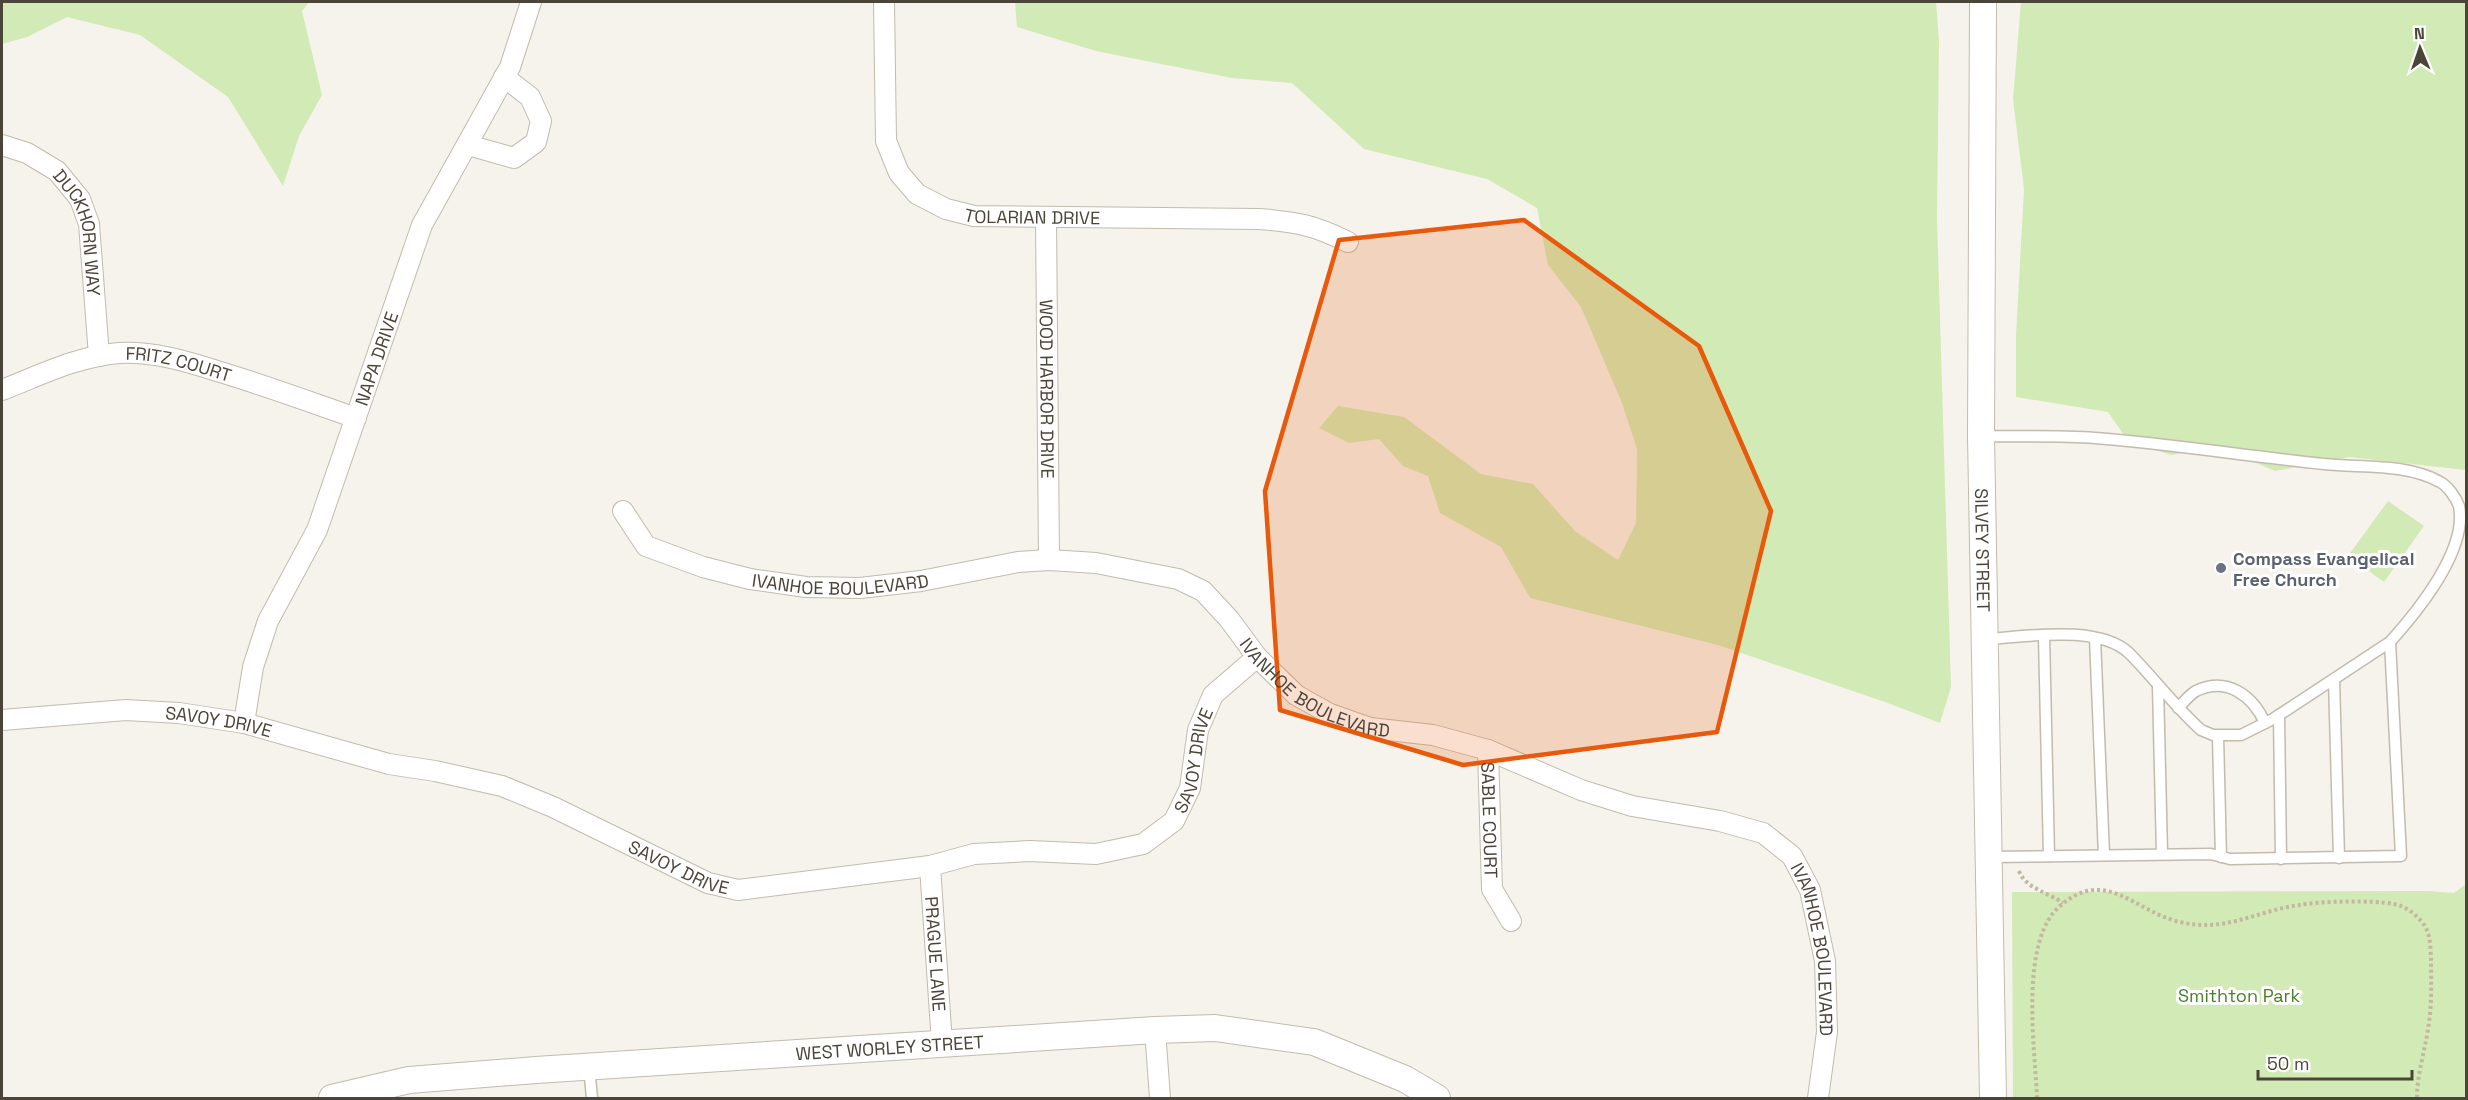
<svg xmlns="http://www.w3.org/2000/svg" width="2468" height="1100" font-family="'Space Grotesk',sans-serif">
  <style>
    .green { fill: #d2eab5 }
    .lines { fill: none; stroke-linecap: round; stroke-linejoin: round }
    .service-casing { stroke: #c2bbae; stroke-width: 13 }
    .minor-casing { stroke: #c2bbae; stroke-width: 22 }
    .tertiary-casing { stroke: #c2bbae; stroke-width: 28 }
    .path { stroke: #c4b79f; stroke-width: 4; stroke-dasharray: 3 3; stroke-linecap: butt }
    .service { stroke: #fff; stroke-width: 10 }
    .minor { stroke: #fff; stroke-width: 20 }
    .tertiary { stroke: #fff; stroke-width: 26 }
    .marked { fill: #e8590c; fill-opacity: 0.2; stroke: #e8590c; stroke-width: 4.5; stroke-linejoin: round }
    .worship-dot { fill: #6b7280; stroke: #fff; stroke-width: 2 }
    .labels { text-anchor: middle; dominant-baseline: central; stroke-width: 6; stroke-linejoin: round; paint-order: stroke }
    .street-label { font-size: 18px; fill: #4b4439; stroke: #fff }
    .worship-label { font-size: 18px; font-weight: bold; fill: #5b616d; stroke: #fff; text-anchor: start }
    .park-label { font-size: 18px; fill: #4a7f2a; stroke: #fff }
  </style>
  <rect width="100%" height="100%" fill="#f6f3ec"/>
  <!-- green -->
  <g class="green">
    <path d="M 2,2 L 309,2 L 302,11 L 322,95 L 299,136 L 283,186 L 228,97 L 140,35 L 67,17 L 27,37 L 2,44 Z"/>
    <path d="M 1015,2 L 1936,2 L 1939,40 L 1937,218 L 1951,687 L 1940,723 L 1885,702 L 1718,645 L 1530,598 L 1501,547 L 1440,513 L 1428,476 L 1403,466 L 1379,439 L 1349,443 L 1319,428 L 1338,406 L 1404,417 L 1481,474 L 1533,484 L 1575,531 L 1618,560 L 1636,523 L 1637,449 L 1622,403 L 1581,307 L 1548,265 L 1537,208 L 1487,179 L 1364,149 L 1292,83 L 1232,78 L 1096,51 L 1017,27 Z"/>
    <path d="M 2021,2 L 2466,2 L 2466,470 L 2349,457 L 2275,471 L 2218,447 L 2171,455 L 2128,441 L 2108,412 L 2016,397 L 2016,336 L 2024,189 L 2013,99 Z"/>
    <path d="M 2388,501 L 2424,526 L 2384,582 L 2348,556 Z"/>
    <path d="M 2466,884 L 2466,1098 L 2013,1098 L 2012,892 L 2428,891 L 2454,893 Z"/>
  </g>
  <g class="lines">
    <!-- service casing -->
    <g class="service-casing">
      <g id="service">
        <path d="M 1981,436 C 2019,437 2057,435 2095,438 C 2171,444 2248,456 2324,464 C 2361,468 2407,463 2440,482 C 2448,486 2456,498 2459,506 C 2468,550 2417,612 2390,642"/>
        <path d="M 2044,636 L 2049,856"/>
        <path d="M 2095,638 L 2104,855"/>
        <path d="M 1986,639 C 2025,637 2098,624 2129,653 C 2154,678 2175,707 2201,730 L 2213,735 L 2241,735 L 2273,719 L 2390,642 L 2401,856 L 2230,859 L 2211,854 L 1990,857"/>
        <path d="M 2334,679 L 2339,858"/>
        <path d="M 2158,686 L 2162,854"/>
        <path d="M 2178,708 C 2184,702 2189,695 2196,691 C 2227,676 2253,696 2265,723"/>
        <path d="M 2279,715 L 2281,859"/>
        <path d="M 2218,736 L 2221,857"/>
        <path d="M 589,1067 L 592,1098"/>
      </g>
    </g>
    <!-- minor casing -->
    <g class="minor-casing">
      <g id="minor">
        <path id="s1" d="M 884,2 L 886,141 L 899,173 L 917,194 L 946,209 L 974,216 L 1259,219 C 1297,222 1314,225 1348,242"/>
        <path id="s2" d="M 2,145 L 27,153 L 57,171 L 80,199 L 89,224 L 99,356"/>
        <path d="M 468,145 L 514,158 L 536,142 L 541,121 L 530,97 L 504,77"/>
        <path id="s3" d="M 1046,218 L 1049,560"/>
        <path id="s4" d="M 2,390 C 41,375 75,357 119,353 C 152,351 186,361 217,371 C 264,385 310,402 356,418"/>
        <path id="s5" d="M 623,511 L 646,546 L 703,567 L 750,579 L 806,587 L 860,588 L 921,581 L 1018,562 L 1049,560 L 1096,563 L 1178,579 L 1203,591 L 1229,619 L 1257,657 L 1296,695 L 1330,714 L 1370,728 L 1433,735 L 1488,750 L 1581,790 L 1632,806 L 1720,821 L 1763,833 L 1792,856 L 1810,890 L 1825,961 L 1827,1032 L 1818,1098"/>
        <path id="s6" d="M 2,720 L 126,710 L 179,713 L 244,723 L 389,764 L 435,771 L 502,786 L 553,807 L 708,883 L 738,890 L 930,866 L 974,854 L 1030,851 L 1096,854 L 1143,844 L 1174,821 L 1190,788 L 1198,730 L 1213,695 L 1257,657"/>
        <path id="s7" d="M 244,723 L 253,667 L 268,621 L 317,530 L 422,225 L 510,67 L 531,2"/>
        <path id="s8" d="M 1488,750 L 1492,889 L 1511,921"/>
        <path id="s9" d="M 930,866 L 942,1044"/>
        <path d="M 1155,1030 L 1160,1098"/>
      </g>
    </g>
    <!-- tertiary casing -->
    <g class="tertiary-casing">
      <g id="tertiary">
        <path id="s10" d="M 1983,2 L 1981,436 L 1993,1098"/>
        <path id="s11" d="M 332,1098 L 409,1080 L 536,1070 L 1155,1030 L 1215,1028 L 1314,1042 L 1405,1079 L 1437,1098"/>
      </g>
    </g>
    <!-- path -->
    <g class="path">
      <path d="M 2019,871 C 2025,888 2049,893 2063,903"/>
      <path d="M 2037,1098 C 2035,1048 2019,941 2060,906 C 2106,866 2135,912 2180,922 C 2225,933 2256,911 2299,905 C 2321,901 2373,900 2394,904 C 2405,906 2414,913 2421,921 C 2431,932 2430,945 2431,959 C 2431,980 2432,1002 2429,1022 C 2426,1048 2417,1073 2417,1098"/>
    </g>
    <!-- service -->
    <use href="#service" class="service"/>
    <!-- minor -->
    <use href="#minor" class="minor"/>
    <!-- tertiary -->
    <use href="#tertiary" class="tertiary"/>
  </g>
  <!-- marked area -->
  <path class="marked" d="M 1524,220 L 1699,346 L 1771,511 L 1717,732 L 1463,765 L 1280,710 L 1265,491 L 1339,240 Z"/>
  <!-- markers -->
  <circle class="worship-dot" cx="2221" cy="568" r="6"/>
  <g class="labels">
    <!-- street labels -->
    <g class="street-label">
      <text stroke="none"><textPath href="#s1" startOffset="321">TOLARIAN DRIVE</textPath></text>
      <text stroke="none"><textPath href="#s2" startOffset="129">DUCKHORN WAY</textPath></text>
      <text stroke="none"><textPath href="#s7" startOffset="390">NAPA DRIVE</textPath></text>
      <text stroke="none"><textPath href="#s4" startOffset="184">FRITZ COURT</textPath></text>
      <text stroke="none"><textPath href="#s3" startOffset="171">WOOD HARBOR DRIVE</textPath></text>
      <text stroke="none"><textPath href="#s10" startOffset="548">SILVEY STREET</textPath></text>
      <text stroke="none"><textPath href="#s5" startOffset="242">IVANHOE BOULEVARD</textPath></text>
      <text stroke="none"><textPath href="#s5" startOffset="764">IVANHOE BOULEVARD</textPath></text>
      <text stroke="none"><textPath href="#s6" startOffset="218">SAVOY DRIVE</textPath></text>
      <text stroke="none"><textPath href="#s6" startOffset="1280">SAVOY DRIVE</textPath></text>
      <text stroke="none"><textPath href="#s8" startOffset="70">SABLE COURT</textPath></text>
      <text stroke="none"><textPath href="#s6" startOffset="704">SAVOY DRIVE</textPath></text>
      <text stroke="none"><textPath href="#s5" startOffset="1376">IVANHOE BOULEVARD</textPath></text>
      <text stroke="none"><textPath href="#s9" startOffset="88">PRAGUE LANE</textPath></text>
      <text stroke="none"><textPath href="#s11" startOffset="561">WEST WORLEY STREET</textPath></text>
    </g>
    <!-- worship labels -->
    <g class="worship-label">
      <text x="2233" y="558">Compass Evangelical<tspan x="2233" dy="21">Free Church</tspan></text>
    </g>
    <!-- park labels -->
    <g class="park-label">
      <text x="2239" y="995">Smithton Park</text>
    </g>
  </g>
  <!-- border -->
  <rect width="2468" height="1100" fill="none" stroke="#4b4439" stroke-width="6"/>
  <!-- north arrow -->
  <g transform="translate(2420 48) rotate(358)" stroke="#ffffff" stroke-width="4.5" paint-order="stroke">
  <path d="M0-4.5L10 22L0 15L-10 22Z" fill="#4b4439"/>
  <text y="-9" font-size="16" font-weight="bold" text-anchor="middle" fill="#4b4439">N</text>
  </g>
  <!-- scale -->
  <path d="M2258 1070v9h154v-9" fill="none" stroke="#4b4439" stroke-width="3"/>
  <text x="2267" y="1070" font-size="18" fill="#4b4439" stroke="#ffffff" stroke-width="4.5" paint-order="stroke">50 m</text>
</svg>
